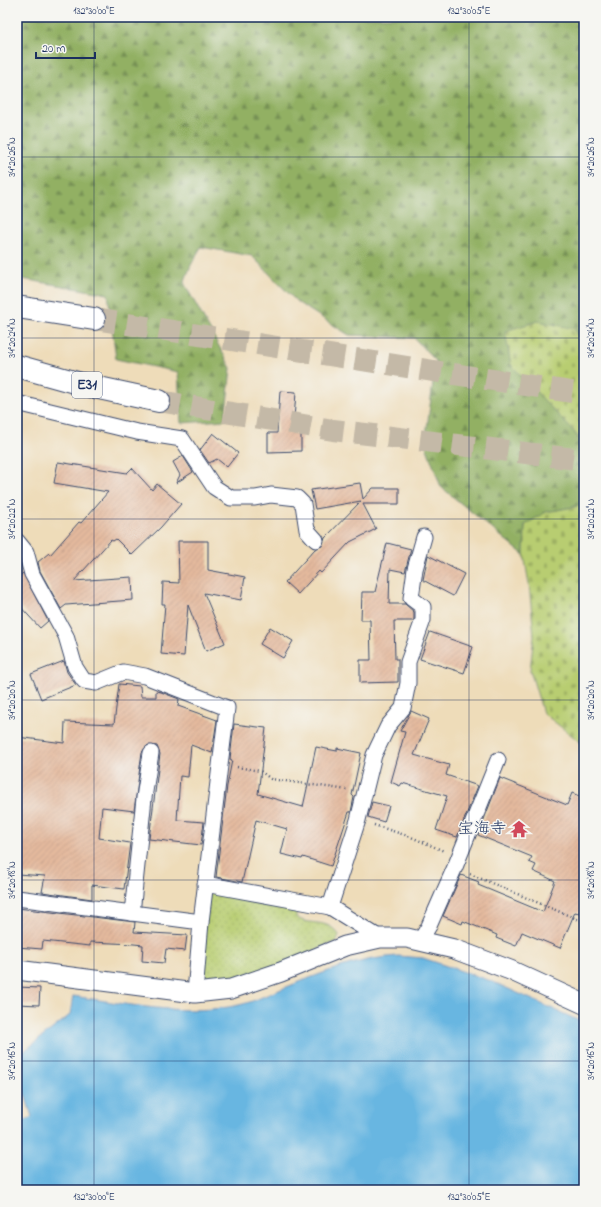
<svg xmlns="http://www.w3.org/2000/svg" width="601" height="1207" font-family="'Indie Flower','Klee One',sans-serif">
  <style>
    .green { fill: url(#green-dots); stroke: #6a7e68 }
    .forest { fill: url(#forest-firs); stroke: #567060 }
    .cemetery { fill: url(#cemetery-stones); stroke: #6a7e68 }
    .water { fill: #67b6e1; stroke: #4172a0 }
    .building { fill: url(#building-hatch) }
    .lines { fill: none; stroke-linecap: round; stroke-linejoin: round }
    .motorway-tunnel { stroke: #c4b9a7; stroke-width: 22; stroke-dasharray: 22 11; stroke-linecap: butt }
    .minor-casing { stroke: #3b496c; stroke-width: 17 }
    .tertiary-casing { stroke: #3b496c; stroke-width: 21 }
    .motorway-casing { stroke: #3b496c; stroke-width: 24 }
    .path { stroke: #3b496c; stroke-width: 2.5; stroke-dasharray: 1 3; stroke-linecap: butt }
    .minor { stroke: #fff; stroke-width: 15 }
    .tertiary { stroke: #fff; stroke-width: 19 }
    .motorway { stroke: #fff; stroke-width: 22 }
    .ticks { fill: none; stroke: #1b2f5e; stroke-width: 1; stroke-opacity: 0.45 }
    .labels { text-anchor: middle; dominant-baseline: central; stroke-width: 3; stroke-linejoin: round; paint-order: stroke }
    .shield { fill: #f6f6f2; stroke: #5d6b8a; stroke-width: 1 }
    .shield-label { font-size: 15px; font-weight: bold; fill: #1b2f5e }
    .poi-label { font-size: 16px; fill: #1b2f5e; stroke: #f6f6f2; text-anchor: end }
    .neatline { fill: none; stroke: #1b2f5e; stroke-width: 1.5 }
    .ticks-label { font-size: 10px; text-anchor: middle; fill: #1b2f5e }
  </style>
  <defs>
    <pattern id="green-dots" width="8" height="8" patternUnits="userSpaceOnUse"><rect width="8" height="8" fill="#b8cd71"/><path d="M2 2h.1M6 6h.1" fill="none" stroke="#9eb064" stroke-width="1.8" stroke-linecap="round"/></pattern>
    <pattern id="forest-firs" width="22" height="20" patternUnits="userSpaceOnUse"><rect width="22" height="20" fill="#92b063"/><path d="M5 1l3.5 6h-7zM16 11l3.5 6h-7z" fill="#769055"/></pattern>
    <pattern id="cemetery-stones" width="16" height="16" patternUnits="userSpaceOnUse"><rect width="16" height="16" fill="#b8cd71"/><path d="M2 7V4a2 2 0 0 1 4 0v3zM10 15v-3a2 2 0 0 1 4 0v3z" fill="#9eb064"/></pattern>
    <pattern id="building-hatch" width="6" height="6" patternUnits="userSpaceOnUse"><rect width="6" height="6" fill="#e4b99d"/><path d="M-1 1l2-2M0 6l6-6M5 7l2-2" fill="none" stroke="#c39f8a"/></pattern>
  </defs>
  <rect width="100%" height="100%" fill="#f6f6f2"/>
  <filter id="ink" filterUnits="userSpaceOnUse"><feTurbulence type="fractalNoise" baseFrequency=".025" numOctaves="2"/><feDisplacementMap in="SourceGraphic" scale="8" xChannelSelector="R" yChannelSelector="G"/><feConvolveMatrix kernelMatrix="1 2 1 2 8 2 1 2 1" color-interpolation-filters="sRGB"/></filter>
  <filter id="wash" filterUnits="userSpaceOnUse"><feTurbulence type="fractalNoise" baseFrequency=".012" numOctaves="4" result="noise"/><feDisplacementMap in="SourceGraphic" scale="16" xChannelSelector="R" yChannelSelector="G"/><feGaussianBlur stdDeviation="0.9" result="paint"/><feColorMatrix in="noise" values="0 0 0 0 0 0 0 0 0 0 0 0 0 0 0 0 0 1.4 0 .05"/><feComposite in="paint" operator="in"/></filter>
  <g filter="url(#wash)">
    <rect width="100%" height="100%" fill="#eedcb9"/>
    <!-- green -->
    <path class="green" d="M 208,892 L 297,905 L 296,917 C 309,927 327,917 339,935 L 337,941 L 248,979 L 198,985 Z"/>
    <!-- forest -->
    <path class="forest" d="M 17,17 L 584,17 L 584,348 L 575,329 L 575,433 L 584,448 L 584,505 L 546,512 L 525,525 L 524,555 L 441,487 L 425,443 L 436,361 L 414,338 L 349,335 L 297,302 L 252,256 L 201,247 L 191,265 L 184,283 L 231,368 L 225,420 L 181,423 L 178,372 L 116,359 L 108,294 L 17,278 Z"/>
    <!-- cemetery -->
    <g class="cemetery">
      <path d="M 538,321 L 575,329 L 584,348 L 584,448 L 575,433 L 511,365 L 505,331 Z"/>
      <path d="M 584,505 L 584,745 L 543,713 L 530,670 L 534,636 L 529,584 L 524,555 L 525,525 L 546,512 Z"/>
    </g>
    <!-- water -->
    <path class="water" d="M 398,956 L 423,958 L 491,981 L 584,1023 L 584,1190 L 17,1190 L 17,1124 L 32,1117 L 17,1069 L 17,1063 L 23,1052 L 70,1015 L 73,996 C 128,1004 184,1017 239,1005 C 253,1002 266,995 279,990 C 320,974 354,959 398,956 Z"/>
    <g id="blocks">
      <!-- building -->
      <g class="building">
        <path d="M 280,391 L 296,392 L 293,433 L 301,433 L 301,451 L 268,452 L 268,433 L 277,433 Z"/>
        <path d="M 213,433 L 238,453 L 227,467 L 217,459 L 209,463 L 200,450 Z"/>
        <path d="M 183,456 L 193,472 L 176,483 L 180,475 L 173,462 Z"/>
        <path d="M 58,462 L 127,473 L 132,468 L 152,490 L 157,484 L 181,504 L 161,527 L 132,555 L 116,539 L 113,541 L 111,540 L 74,581 L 132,577 L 133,600 L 66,605 L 61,609 L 40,571 L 38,562 L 49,553 L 50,555 L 79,522 L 81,523 L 108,492 L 54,483 Z"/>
        <path d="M 360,483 L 363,499 L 373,488 L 399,488 L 399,504 L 363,504 L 376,529 L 350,542 L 321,573 L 319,571 L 298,594 L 285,582 L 315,549 L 322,546 L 325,538 L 361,501 L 315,509 L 311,490 Z"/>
        <path d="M 178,541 L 208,541 L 208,570 L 245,577 L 241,600 L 204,593 L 225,643 L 206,651 L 188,605 L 184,656 L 161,654 L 165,604 L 162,604 L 163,582 L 179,583 Z"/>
        <path d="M 387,543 L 411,549 L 405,572 L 390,569 L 389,604 L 405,604 L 414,612 L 414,619 L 413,621 L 394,621 L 395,659 L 398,659 L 398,682 L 360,683 L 360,660 L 371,660 L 370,620 L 361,620 L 362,592 L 375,592 Z"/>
        <path d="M 428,555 L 464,574 L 453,596 L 423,580 Z"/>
        <path d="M 23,573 L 48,621 L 40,628 L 17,603 L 17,578 Z"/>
        <path d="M 270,627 L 293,641 L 283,658 L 260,644 Z"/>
        <path d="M 430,632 L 473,647 L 464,673 L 420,659 Z"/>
        <path d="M 64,661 L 67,672 L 76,685 L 41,699 L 31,674 Z"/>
        <path d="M 119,684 L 140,686 L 141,697 L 156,697 L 156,691 L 161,692 L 179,699 L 178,706 L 217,720 L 212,753 L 191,745 L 188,777 L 180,776 L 177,820 L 204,822 L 201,845 L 149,839 L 160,754 L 157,746 L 148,745 L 142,752 L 134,811 L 102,807 L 99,838 L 130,843 L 124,889 L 92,885 L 92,899 L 42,892 L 45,876 L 17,874 L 17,737 L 64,743 L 65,722 L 114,724 Z"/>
        <path d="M 411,711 L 429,719 L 414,755 L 449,765 L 446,775 L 478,786 L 457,837 L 436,830 L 447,796 L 402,783 L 400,786 L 391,782 L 405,732 L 400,731 Z"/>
        <path d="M 234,724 L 266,728 L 258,794 L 303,807 L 316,747 L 337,751 L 337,748 L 361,753 L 352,795 L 354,797 L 351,812 L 349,812 L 331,866 L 303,857 L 302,859 L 281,854 L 287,829 L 256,820 L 242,882 L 216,877 L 227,786 L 232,760 L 230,759 Z"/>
        <path d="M 500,778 L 567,805 L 572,793 L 584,798 L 584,900 L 579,913 L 575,912 L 560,948 L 522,932 L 516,946 L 496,938 L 497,935 L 463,921 L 462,924 L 443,916 L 461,875 L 479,882 L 478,885 L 543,912 L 555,881 L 533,871 L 536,865 L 529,862 L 532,857 L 478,835 Z"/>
        <path d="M 372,802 L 389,806 L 384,822 L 368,817 Z"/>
        <path d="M 17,908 L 135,922 L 134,932 L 187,935 L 185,951 L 166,949 L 164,963 L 142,961 L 143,945 L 134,944 L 90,942 L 90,946 L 43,941 L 42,949 L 17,947 Z"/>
        <path d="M 17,987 L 40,988 L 39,1005 L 17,1004 Z"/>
      </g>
    </g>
  </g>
  <g filter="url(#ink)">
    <use href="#blocks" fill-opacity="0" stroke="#3b496c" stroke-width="1"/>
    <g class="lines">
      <!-- motorway-tunnel -->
      <g class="motorway-tunnel">
        <path d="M 94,319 L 584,394"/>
        <path d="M 159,401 L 333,430 L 584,460"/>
      </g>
      <!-- minor casing -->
      <g class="minor-casing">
        <g id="minor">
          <path d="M 17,403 L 137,432 L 182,439 L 214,487 L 231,498 L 255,498 L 271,495 L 297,498 L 303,504 L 307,530 L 316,540"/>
          <path d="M 17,541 L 26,552 L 32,574 L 66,636 L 75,667 L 84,681 L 96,683 L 123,672 L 145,676 L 227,708 L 201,922 L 195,993"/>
          <path d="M 205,884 L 330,907 L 380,938"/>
          <path d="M 17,898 L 201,922"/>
          <path d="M 330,907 L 358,820 L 374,755 L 388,726 L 403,708 L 408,683 L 408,662 L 423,620 L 423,607 L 411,598 L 415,569 L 424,537"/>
          <path d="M 132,913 L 144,798 L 151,753"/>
          <path d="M 420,941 L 429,926 L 455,867 L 498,760"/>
        </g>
      </g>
      <!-- tertiary casing -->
      <g class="tertiary-casing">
        <path id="tertiary" d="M 17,970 L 195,993 L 231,989 L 281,972 L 345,946 L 380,938 L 407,938 L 454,949 L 510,970 L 584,1004"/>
      </g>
      <!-- motorway casing -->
      <g class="motorway-casing">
        <g id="motorway">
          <path d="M 17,307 L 94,319"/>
          <path d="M 17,366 L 85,385 L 159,401"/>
        </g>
      </g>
      <!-- path -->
      <g class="path">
        <path d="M 237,767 L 260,771 L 271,779 L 348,790"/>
        <path d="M 374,825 L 411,837 L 444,851"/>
        <path d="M 470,874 L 584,922"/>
      </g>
      <!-- minor -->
      <use href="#minor" class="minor"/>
      <!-- tertiary -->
      <use href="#tertiary" class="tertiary"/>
      <!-- motorway -->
      <use href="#motorway" class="motorway"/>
    </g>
  </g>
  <!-- ticks -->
  <path class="ticks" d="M 94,17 L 94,1190M 469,17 L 469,1190M 17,157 L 584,157M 17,338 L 584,338M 17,519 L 584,519M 17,700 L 584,700M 17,880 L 584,880M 17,1061 L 584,1061"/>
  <!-- icons -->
  <defs>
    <g id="temple-bare" transform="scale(1.38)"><path d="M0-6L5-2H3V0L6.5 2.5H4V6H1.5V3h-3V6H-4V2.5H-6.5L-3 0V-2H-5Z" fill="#d1495b" stroke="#f6f6f2" stroke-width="2.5" paint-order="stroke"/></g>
  </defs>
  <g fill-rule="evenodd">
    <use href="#temple-bare" x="519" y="829"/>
  </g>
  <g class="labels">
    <!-- shield labels -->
    <rect class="shield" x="72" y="372" width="30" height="26" rx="3"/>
    <g class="shield-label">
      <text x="87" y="385">E31</text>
    </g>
    <!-- poi labels -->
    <g class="poi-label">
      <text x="506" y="829">宝海寺</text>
    </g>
  </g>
  <!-- margin -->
  <rect width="601" height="1207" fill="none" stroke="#f6f6f2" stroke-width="44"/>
  <!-- scale -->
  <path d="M36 52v6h59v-6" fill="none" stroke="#1b2f5e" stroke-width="2"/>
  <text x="42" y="52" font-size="12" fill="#1b2f5e" stroke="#f6f6f2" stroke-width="3" paint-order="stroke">20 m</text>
  <rect x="22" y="22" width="557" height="1163" class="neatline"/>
  <g class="ticks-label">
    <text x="94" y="14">132°30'00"E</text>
    <text x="469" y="14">132°30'05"E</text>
    <text transform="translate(11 157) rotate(-90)" y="4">34°20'26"N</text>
    <text transform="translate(590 157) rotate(-90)" y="4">34°20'26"N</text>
    <text transform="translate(11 338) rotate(-90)" y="4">34°20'24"N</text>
    <text transform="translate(590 338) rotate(-90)" y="4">34°20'24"N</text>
    <text transform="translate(11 519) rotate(-90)" y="4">34°20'22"N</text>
    <text transform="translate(590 519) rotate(-90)" y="4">34°20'22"N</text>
    <text transform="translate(11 700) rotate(-90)" y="4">34°20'20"N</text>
    <text transform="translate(590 700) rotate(-90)" y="4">34°20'20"N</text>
    <text transform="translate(11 880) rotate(-90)" y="4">34°20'18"N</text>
    <text transform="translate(590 880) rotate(-90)" y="4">34°20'18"N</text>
    <text transform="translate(11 1061) rotate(-90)" y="4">34°20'16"N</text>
    <text transform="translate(590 1061) rotate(-90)" y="4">34°20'16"N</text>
    <text x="94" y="1200">132°30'00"E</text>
    <text x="469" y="1200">132°30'05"E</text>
  </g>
</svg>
